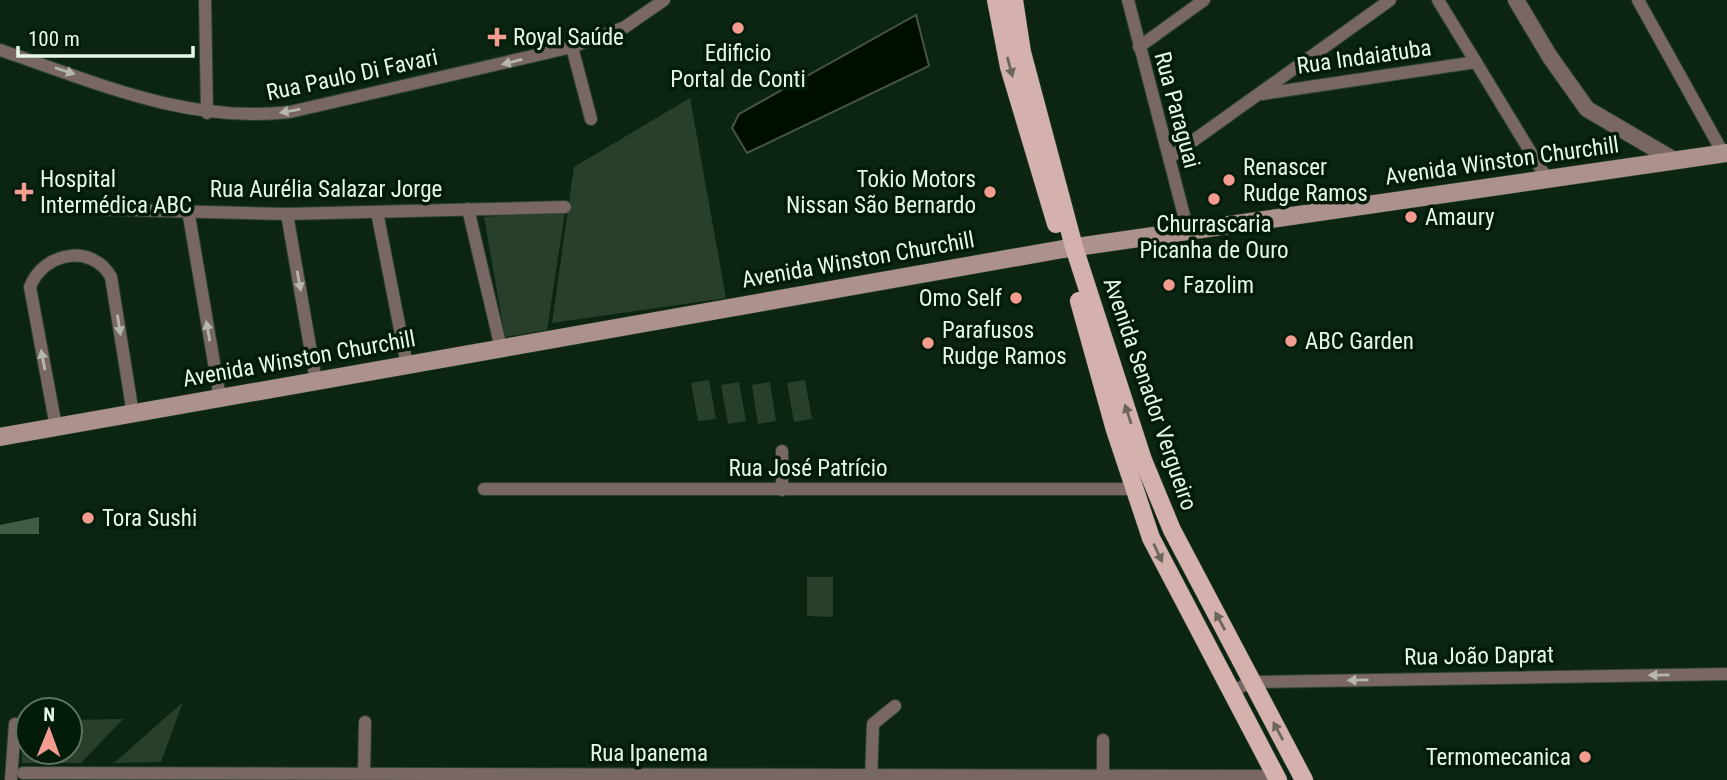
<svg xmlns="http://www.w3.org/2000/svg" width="1727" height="780" font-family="'Roboto Condensed',sans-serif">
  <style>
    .green { fill: #283f2c }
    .forest { fill: #415b45 }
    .water { fill: #000e01; stroke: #455447; stroke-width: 2 }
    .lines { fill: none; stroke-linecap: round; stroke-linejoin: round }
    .minor-casing { stroke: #2b4230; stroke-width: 14 }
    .tertiary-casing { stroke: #2b4230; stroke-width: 18 }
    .secondary-casing { stroke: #2b4230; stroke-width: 19 }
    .primary-casing { stroke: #2b4230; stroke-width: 19 }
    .minor { stroke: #786765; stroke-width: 12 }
    .tertiary { stroke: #786765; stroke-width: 16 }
    .secondary { stroke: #ac918d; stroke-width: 18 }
    .primary { stroke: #d4b1ac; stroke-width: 18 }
    .oneway { fill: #b5b6ae }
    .oneway2 { fill: #6c665a }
    .poi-dot { fill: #f59c91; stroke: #031c09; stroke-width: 2.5 }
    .labels { text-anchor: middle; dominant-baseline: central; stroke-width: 7; stroke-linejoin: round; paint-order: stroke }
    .poi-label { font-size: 23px; fill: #e7f7e9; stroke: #031c09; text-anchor: start }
    .street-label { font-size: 23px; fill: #e7f7e9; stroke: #031c09 }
  </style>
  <rect width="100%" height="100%" fill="#0c2512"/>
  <!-- green -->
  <g class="green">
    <path d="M 690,98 L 726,298 L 552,323 L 574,167 Z"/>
    <path d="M 565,211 L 547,330 L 505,337 L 484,217 Z"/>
    <path d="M 709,380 L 716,419 L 698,421 L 691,383 Z"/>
    <path d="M 805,380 L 812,419 L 794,422 L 787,383 Z"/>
    <path d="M 739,382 L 746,421 L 728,424 L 721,385 Z"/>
    <path d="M 770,382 L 776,421 L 758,424 L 752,385 Z"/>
    <path d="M 807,577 L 833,577 L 833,617 L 807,616 Z"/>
    <path d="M 183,702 L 161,762 L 114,763 Z"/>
    <path d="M 123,719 L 81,763 L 22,763 L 22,720 L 28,720 L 28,752 L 70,752 L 70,720 Z"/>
  </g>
  <!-- forest -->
  <path class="forest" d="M 39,517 L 39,534 L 0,534 L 0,525 Z"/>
  <!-- water -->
  <path class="water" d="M 916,15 L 929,66 L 747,153 L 732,128 L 739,114 Z"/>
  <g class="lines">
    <!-- minor casing -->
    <g class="minor-casing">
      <g id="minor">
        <path d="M 205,0 L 207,113"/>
        <path d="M 1128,0 L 1188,231"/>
        <path d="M 1438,0 L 1547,179"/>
        <path d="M 1638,0 L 1723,153"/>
        <path d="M 572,47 L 591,119"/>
        <path d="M 1139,47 L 1204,0"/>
        <path d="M 0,50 C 95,82 187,124 290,112 L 572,47 L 625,27 L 664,0"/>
        <path d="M 1262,94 L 1476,62"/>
        <path d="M 1169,158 L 1390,0"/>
        <path d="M 45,208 L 287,214 L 565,207"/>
        <path d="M 468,209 L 501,348"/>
        <path d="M 188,210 L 220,398"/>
        <path d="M 377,212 L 407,365"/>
        <path d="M 287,214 L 316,381"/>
        <path d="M 56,427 L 30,287 C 43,252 92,243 111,277 L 133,414"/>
        <path d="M 782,451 L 782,490"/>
        <path d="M 484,489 L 1133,489"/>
        <path d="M 1233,691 L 1251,682 L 1727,674"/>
        <path d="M 23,773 L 1276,776"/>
        <path d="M 364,773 L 365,722"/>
        <path d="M 11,780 L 15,724"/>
        <path d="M 871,780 L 873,724 L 895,706"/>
        <path d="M 1103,780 L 1103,740"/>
      </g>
    </g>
    <!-- tertiary casing -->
    <g class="tertiary-casing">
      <path id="tertiary" d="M 1516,0 L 1550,57 L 1587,109 L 1674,160"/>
    </g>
    <!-- secondary casing -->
    <g class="secondary-casing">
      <path id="secondary" d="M 0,437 L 1063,249 L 1727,153"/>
    </g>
    <!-- primary casing -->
    <g class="primary-casing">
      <g id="primary">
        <path d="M 996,0 L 1009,67 L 1056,224"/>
        <path d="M 1014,0 L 1022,52 L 1074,247 L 1143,460 L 1172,530 L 1304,780"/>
        <path d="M 1079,301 L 1115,430 L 1151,538 L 1278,780"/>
      </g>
    </g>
    <!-- minor -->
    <use href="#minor" class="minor"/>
    <!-- tertiary -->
    <use href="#tertiary" class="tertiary"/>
    <!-- secondary -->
    <use href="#secondary" class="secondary"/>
    <!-- primary -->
    <use href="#primary" class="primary"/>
  </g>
  <!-- one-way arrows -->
  <defs><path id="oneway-solid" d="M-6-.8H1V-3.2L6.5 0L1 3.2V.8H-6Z" transform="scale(1.75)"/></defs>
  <g class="oneway">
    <use href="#oneway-solid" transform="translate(512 62) rotate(166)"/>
    <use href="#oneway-solid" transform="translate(65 71) rotate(18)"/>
    <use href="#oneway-solid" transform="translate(290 111) rotate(170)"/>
    <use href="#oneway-solid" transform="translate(299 281) rotate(80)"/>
    <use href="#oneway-solid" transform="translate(119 325) rotate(81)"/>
    <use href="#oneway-solid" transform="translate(208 331) rotate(-100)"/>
    <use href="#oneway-solid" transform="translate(43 360) rotate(-101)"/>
    <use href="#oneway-solid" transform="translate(1659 675) rotate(179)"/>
    <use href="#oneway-solid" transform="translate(1358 680) rotate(179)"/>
  </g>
  <g class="oneway2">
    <use href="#oneway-solid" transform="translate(1010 67) rotate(75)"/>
    <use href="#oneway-solid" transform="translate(1128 414) rotate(-108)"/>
    <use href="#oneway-solid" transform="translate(1158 553) rotate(65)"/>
    <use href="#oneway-solid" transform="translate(1220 621) rotate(-118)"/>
    <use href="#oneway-solid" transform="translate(1278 731) rotate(-118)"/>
  </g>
  <!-- markers -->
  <g class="poi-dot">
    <circle cx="738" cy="28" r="7"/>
    <path d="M493.5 26.5h7v7h7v7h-7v7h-7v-7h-7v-7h7z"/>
    <circle cx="1229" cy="180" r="7"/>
    <path d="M20.5 181.5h7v7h7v7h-7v7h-7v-7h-7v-7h7z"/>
    <circle cx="990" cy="192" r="7"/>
    <circle cx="1214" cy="199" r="7"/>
    <circle cx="1411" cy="217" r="7"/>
    <circle cx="1169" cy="285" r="7"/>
    <circle cx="1016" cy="298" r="7"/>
    <circle cx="1291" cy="341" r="7"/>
    <circle cx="928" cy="343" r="7"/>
    <circle cx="88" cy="518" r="7"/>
    <circle cx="1585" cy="757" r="7"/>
  </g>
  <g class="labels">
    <!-- poi labels -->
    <g class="poi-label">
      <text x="513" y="37">Royal Saúde</text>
      <text x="738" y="53" text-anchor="middle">Edificio<tspan x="738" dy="26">Portal de Conti</tspan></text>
      <text x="1243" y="167">Renascer<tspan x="1243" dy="26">Rudge Ramos</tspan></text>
      <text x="40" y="179">Hospital<tspan x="40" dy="26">Intermédica ABC</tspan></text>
      <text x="976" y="179" text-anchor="end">Tokio Motors<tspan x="976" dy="26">Nissan São Bernardo</tspan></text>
      <text x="1425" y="217">Amaury</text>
      <text x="1214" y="224" text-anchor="middle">Churrascaria<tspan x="1214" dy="26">Picanha de Ouro</tspan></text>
      <text x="1183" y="285">Fazolim</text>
      <text x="1002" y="298" text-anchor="end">Omo Self</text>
      <text x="942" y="330">Parafusos<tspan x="942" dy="26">Rudge Ramos</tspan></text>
      <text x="1305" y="341">ABC Garden</text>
      <text x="102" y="518">Tora Sushi</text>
      <text x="1571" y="757" text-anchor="end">Termomecanica</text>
    </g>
    <!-- street labels -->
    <g class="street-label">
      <text transform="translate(1364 57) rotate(-8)">Rua Indaiatuba</text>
      <text transform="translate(352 75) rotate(-12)">Rua Paulo Di Favari</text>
      <text transform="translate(1177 110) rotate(75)">Rua Paraguai</text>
      <text transform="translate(1502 161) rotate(-8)">Avenida Winston Churchill</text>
      <text x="326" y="189">Rua Aurélia Salazar Jorge</text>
      <text transform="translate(858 260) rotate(-10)">Avenida Winston Churchill</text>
      <text transform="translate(299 359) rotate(-10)">Avenida Winston Churchill</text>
      <text transform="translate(1150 394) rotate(71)">Avenida Senador Vergueiro</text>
      <text x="808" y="468">Rua José Patrício</text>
      <text transform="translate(1479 656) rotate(-1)">Rua João Daprat</text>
      <text x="649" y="753">Rua Ipanema</text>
    </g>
  </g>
  <!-- north arrow -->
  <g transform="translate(49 731) rotate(1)"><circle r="33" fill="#031c09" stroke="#5e7463" stroke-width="2"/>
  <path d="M0-5L12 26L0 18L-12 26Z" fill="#f59c91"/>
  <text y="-10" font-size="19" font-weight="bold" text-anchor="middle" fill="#e7f7e9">N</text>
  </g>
  <!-- scale -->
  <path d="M18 46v10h175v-10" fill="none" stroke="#e7f7e9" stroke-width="3.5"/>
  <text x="28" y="46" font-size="21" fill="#e7f7e9" stroke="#031c09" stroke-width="5" paint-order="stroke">100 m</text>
</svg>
